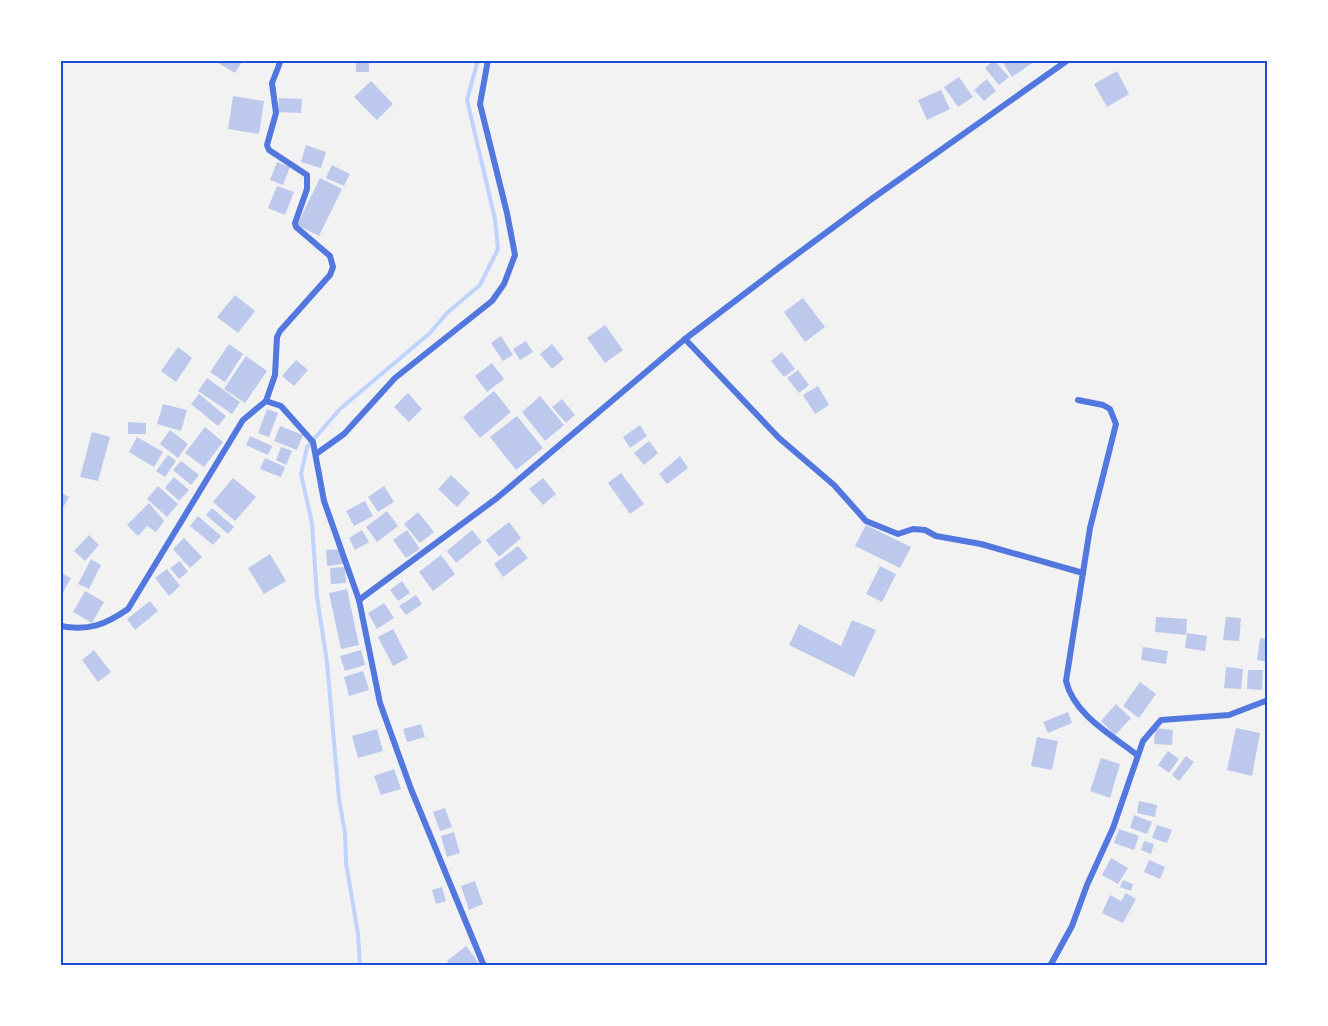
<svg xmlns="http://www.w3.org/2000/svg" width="1328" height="1026" font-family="'Nunito Sans',sans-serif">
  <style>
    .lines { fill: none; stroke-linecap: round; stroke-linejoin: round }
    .stream { stroke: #bfd3fe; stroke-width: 4 }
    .building { fill: #bdc9ec }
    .minor { stroke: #5277de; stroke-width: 6 }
    .neatline { fill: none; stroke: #1d4ed8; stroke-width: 2 }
  </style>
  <rect width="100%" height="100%" fill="#f2f2f2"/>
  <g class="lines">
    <!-- stream -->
    <path class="stream" d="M 360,966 L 358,934 L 346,863 L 345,833 L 339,799 L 327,662 L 317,597 L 312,523 L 301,474 L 307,447 L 340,409 L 430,333 L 447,313 L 480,285 L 498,249 L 495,219 L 467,100 L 478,60"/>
  </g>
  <!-- building -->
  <g class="building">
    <path d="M 213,60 L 243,60 L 235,73 Z"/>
    <rect x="356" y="60" width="13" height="12"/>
    <path d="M 994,60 L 1009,77 L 999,85 L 985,68 Z"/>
    <path d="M 1001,60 L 1034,60 L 1035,61 L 1012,77 Z"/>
    <path d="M 1117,71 L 1129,94 L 1107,107 L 1094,84 Z"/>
    <path d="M 959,77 L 973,97 L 958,107 L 944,87 Z"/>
    <path d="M 987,79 L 996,91 L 984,101 L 974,90 Z"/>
    <path d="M 371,81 L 393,104 L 377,120 L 354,97 Z"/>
    <path d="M 941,90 L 950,109 L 927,120 L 918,100 Z"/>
    <path d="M 233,96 L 264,101 L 259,134 L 228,129 Z"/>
    <path d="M 279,98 L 302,99 L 301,113 L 278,112 Z"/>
    <path d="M 306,145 L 326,152 L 321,168 L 301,162 Z"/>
    <path d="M 277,162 L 290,167 L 283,185 L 270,180 Z"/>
    <path d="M 332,165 L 350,174 L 344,186 L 326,178 Z"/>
    <path d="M 320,178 L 342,189 L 319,236 L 297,225 Z"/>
    <path d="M 277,186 L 294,192 L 285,215 L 268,208 Z"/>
    <path d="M 235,295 L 255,311 L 238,333 L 217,317 Z"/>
    <path d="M 803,298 L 825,327 L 805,342 L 784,312 Z"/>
    <path d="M 605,325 L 623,350 L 605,363 L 587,338 Z"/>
    <path d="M 501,336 L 513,355 L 503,361 L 491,343 Z"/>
    <path d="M 526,341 L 533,352 L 520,360 L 513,349 Z"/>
    <path d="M 229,344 L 243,354 L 225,382 L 210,372 Z"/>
    <path d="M 552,344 L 564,359 L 552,369 L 540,354 Z"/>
    <path d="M 178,347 L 192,358 L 176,382 L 161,371 Z"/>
    <path d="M 782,352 L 795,369 L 784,377 L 771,361 Z"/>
    <path d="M 246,356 L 267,371 L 245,403 L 224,389 Z"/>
    <path d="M 296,360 L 308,370 L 294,386 L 282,376 Z"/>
    <path d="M 492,363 L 504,379 L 487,392 L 475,376 Z"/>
    <path d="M 798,370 L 809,385 L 799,393 L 787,378 Z"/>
    <path d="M 207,378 L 240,402 L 232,414 L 198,391 Z"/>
    <path d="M 818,386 L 829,405 L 815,414 L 803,395 Z"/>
    <path d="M 494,391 L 511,412 L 480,438 L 463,417 Z"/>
    <path d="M 408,393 L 422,409 L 409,422 L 394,407 Z"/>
    <path d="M 199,394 L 226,416 L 218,426 L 191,404 Z"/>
    <path d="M 540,396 L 564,425 L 545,441 L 522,412 Z"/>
    <path d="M 562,399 L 575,415 L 566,423 L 552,407 Z"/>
    <path d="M 163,404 L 187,410 L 181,431 L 157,424 Z"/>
    <path d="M 267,409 L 278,413 L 269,437 L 258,433 Z"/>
    <path d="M 517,416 L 543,448 L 516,470 L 490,437 Z"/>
    <path d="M 128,422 L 146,423 L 146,434 L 128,434 Z"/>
    <path d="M 640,425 L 647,436 L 630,448 L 623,437 Z"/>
    <path d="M 280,426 L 303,435 L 297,450 L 274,441 Z"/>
    <path d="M 205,427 L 223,442 L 204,467 L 185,453 Z"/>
    <path d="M 170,430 L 188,444 L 178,458 L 160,444 Z"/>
    <path d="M 92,432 L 110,437 L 98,481 L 80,477 Z"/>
    <path d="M 250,436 L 272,446 L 268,455 L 246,445 Z"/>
    <path d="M 137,437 L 163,452 L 154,467 L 129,452 Z"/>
    <path d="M 649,441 L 658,453 L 644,465 L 634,453 Z"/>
    <path d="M 281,447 L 292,451 L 286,465 L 276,460 Z"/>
    <path d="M 168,455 L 176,461 L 165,477 L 156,471 Z"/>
    <path d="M 680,456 L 688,468 L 667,484 L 659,474 Z"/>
    <path d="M 265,458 L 285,467 L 281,477 L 260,469 Z"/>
    <path d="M 181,461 L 199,475 L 191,485 L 173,470 Z"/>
    <path d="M 621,473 L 644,504 L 630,514 L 608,483 Z"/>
    <path d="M 451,475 L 470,493 L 457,507 L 438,489 Z"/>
    <path d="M 174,477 L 189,490 L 179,501 L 165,488 Z"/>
    <path d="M 233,478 L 256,497 L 235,521 L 213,502 Z"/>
    <path d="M 543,478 L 556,494 L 543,505 L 529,489 Z"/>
    <path d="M 158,486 L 178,504 L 167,517 L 147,499 Z"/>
    <path d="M 384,486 L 394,502 L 378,512 L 368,497 Z"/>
    <path d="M 60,492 L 69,497 L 60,513 Z"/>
    <path d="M 365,501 L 373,516 L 354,526 L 346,511 Z"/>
    <path d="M 149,503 L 164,521 L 156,532 L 147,526 L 138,536 L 127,525 Z"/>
    <path d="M 212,508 L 234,527 L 228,534 L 206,515 Z"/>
    <path d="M 387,511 L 398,526 L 377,542 L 366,527 Z"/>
    <path d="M 418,512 L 434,532 L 420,543 L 404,524 Z"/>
    <path d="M 198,516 L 221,536 L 213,545 L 190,526 Z"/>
    <path d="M 509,522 L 521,538 L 499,557 L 486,540 Z"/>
    <path d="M 866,525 L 911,547 L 900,568 L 855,546 Z"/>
    <path d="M 362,530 L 369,542 L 355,550 L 349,538 Z"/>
    <path d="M 407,530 L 420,549 L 406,558 L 393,540 Z"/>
    <path d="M 472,530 L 482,542 L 456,563 L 447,551 Z"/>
    <path d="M 89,535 L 99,545 L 85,561 L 74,551 Z"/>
    <path d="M 184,538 L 202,557 L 190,568 L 173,549 Z"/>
    <path d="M 518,546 L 528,558 L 503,577 L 494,564 Z"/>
    <path d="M 342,549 L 343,564 L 327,566 L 326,550 Z"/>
    <path d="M 270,554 L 286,581 L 264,594 L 248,568 Z"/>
    <path d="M 441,555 L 455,574 L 433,591 L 419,572 Z"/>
    <path d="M 91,559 L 101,565 L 89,589 L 78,584 Z"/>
    <path d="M 180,561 L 188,572 L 179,579 L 170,568 Z"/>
    <path d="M 880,566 L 896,574 L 882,602 L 866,594 Z"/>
    <path d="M 345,567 L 346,583 L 331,584 L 330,568 Z"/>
    <path d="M 167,569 L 180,586 L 169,596 L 155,578 Z"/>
    <path d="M 60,572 L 71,578 L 60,598 Z"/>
    <path d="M 402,581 L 410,593 L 398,601 L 390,590 Z"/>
    <path d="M 347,589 L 359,645 L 341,649 L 329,593 Z"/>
    <path d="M 85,591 L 104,602 L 92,623 L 73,612 Z"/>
    <path d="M 416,595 L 422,604 L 406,615 L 399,606 Z"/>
    <path d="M 150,601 L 158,611 L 135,630 L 127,619 Z"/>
    <path d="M 384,603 L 394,618 L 377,629 L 368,613 Z"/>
    <path d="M 1156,617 L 1187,619 L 1186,635 L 1155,632 Z"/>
    <path d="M 1226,617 L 1241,618 L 1239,641 L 1223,640 Z"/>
    <path d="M 852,620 L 876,630 L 854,677 L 789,645 L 799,624 L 841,646 Z"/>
    <path d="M 393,629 L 408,658 L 393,666 L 378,637 Z"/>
    <path d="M 1187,633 L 1207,636 L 1205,651 L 1185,648 Z"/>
    <path d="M 1260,638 L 1268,639 L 1268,662 L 1257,660 Z"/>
    <path d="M 1143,647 L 1168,651 L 1166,664 L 1141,660 Z"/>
    <path d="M 94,650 L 111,672 L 98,682 L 82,660 Z"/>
    <path d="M 361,650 L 365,665 L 345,671 L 340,656 Z"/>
    <path d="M 1226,667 L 1243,669 L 1241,689 L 1224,688 Z"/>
    <path d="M 1248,670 L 1263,670 L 1262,690 L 1247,689 Z"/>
    <path d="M 363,671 L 369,690 L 349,696 L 344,677 Z"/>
    <path d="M 1140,682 L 1156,694 L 1139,718 L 1123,706 Z"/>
    <path d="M 1116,704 L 1131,718 L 1115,735 L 1101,721 Z"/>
    <path d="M 1068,712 L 1072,723 L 1048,733 L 1043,722 Z"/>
    <path d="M 421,724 L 425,737 L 407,742 L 403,729 Z"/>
    <path d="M 1155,728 L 1173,730 L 1172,745 L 1154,744 Z"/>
    <path d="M 1236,728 L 1260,733 L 1252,776 L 1227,770 Z"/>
    <path d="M 377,729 L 383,751 L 358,758 L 352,736 Z"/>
    <path d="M 1037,737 L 1058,741 L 1052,770 L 1031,766 Z"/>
    <path d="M 1168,751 L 1179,759 L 1169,773 L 1158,765 Z"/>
    <path d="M 1186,756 L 1194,762 L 1179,781 L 1172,775 Z"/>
    <path d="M 1101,758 L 1120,764 L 1110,798 L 1090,791 Z"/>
    <path d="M 394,769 L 401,789 L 381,795 L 374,776 Z"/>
    <path d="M 1139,801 L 1157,805 L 1155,817 L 1137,813 Z"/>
    <path d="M 445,808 L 452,827 L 440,831 L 433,812 Z"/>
    <path d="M 1134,815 L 1152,822 L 1147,834 L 1130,828 Z"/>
    <path d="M 1157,825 L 1172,830 L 1167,843 L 1152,838 Z"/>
    <path d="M 1119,829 L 1139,836 L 1134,850 L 1114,843 Z"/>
    <path d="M 454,832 L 460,853 L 447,857 L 441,836 Z"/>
    <path d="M 1144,841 L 1154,844 L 1151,854 L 1141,850 Z"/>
    <path d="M 1111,858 L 1128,868 L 1118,884 L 1102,875 Z"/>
    <path d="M 1149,860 L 1165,867 L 1160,879 L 1144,872 Z"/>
    <path d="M 1123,880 L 1133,884 L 1131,891 L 1120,887 Z"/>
    <path d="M 475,881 L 483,904 L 469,910 L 461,886 Z"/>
    <path d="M 442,887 L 446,901 L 436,904 L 432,890 Z"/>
    <path d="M 1126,893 L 1136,899 L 1123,923 L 1102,913 L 1110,895 L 1121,901 Z"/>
    <path d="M 466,946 L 478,962 L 472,966 L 450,966 L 447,961 Z"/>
  </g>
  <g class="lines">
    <!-- minor -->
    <g class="minor">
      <path d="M 685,339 L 779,438 L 834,485 L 866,521 L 898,534 L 913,529 L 925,530 L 936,536 L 981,544 L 1083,573"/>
      <path d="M 1078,400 L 1103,405 L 1110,409 L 1116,424 L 1090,528 L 1066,681 C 1074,715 1112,735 1137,755"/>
      <path d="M 266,401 L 275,375 L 277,337 L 280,331 L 330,275 L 333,267 L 330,256 L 296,227 L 295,223 L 307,189 L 307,175 L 269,150 L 267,145 L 276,113 L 272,83 L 281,60"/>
      <path d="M 316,454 L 344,434 L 395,378 L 492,301 L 504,284 L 515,255 L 507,213 L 480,104 L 488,60"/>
      <path d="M 359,600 L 497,498 L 685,339 L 781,266 L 873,198 L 1068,60"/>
      <path d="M 60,626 C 89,631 105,625 128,609 L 243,420 L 266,401 L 281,406 L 313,442 L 324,501 L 359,600 L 380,703 L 411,789 L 484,966"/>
      <path d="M 1050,966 L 1072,926 L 1087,885 L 1113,828 L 1143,741 L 1161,720 L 1229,715 L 1268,700"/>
    </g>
  </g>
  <!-- border -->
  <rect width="1328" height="1026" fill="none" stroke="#ffffff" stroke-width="123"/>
  <rect x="62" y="62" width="1204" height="902" class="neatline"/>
</svg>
